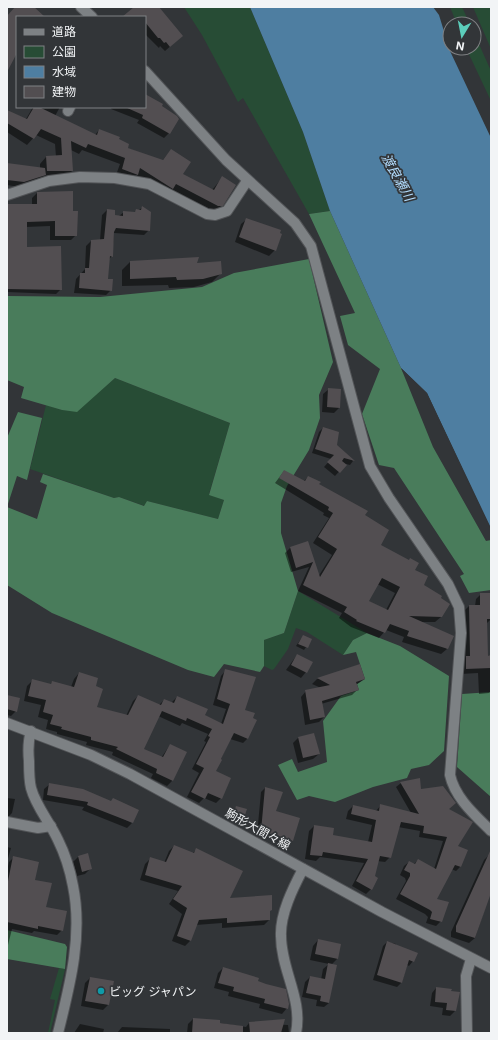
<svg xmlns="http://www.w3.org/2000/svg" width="498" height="1040" font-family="Inter,'Noto Sans JP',sans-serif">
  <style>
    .green { fill: #274c35 }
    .forest { fill: #497c5b }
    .water { fill: #4e7ea1 }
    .pier { fill: #323538 }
    .shadow { fill: #0007; fill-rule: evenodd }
    .building { fill: #524e51; fill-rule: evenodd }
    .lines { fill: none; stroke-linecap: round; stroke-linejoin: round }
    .street-casing { stroke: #525457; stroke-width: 12 }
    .secondary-casing { stroke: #525457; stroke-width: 12 }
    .street { stroke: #7d8184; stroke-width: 10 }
    .secondary { stroke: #7d8184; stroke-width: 10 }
    .culture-dot { fill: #0f9aa8; stroke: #323538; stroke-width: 1.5 }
    .labels { text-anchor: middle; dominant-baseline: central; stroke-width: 3.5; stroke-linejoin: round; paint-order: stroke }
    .street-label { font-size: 12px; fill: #f2f4f6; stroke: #323538 }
    .poi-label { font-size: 12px; fill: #f2f4f6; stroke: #323538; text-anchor: start }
    .water-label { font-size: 13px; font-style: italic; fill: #b2dcfd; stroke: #323538 }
  </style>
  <rect width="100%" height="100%" fill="#323538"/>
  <!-- green -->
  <g class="green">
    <path d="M 184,7 L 250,7 L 303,132 L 330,211 L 309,214 L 243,98 L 238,102 L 202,35 Z"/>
    <path d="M 450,7 L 462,7 L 470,24 L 457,24 Z"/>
    <path d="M 473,7 L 491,7 L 491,49 Z"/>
    <path d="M 474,33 L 491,71 L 491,101 L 466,48 L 474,48 Z"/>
    <path d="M 115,378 L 230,423 L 209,494 L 224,500 L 218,519 L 147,501 L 145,506 L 119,497 L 114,498 L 30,469 L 46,405 L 62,410 L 77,411 Z"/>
    <path d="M 298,591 L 367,633 L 353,640 L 343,655 L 307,632 L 296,628 L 288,649 L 274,669 L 272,670 L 264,666 L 264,640 L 284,633 Z"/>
    <path d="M 59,968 L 65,969 L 50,1033 L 48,1033 L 55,1000 L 50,999 Z"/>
  </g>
  <!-- forest -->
  <g class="forest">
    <path d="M 330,211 L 401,368 L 433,447 L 486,541 L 491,540 L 491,590 L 469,593 L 460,576 L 464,574 L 394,468 L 379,465 L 362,414 L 380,369 L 348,345 L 340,316 L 355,313 L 309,214 Z"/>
    <path d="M 309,259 L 333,362 L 319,395 L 320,418 L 309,450 L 287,486 L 281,503 L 281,533 L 298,591 L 284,633 L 264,640 L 264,666 L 260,672 L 224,664 L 214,677 L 188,670 L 52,613 L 7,585 L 7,438 L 18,412 L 42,418 L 27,480 L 17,476 L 7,507 L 37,519 L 47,485 L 40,482 L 43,474 L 114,498 L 119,497 L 144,506 L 147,501 L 218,519 L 224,500 L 209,495 L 230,423 L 115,378 L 77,412 L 62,410 L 21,398 L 24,387 L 7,380 L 7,296 L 100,297 L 202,287 L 234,273 Z"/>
    <path d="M 367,633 L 400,646 L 449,676 L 444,751 L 429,765 L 411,769 L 407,778 L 373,787 L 335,802 L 309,796 L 297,800 L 278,765 L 292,759 L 298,772 L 327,762 L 323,721 L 341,696 L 359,690 L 357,684 L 365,679 L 356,652 L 343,655 L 353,640 Z"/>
    <path d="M 491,692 L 491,797 L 457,767 L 462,694 Z"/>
    <path d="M 7,930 L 65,944 L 67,947 L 65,969 L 7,959 Z"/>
  </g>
  <!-- water -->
  <path class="water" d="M 250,7 L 433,7 L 439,15 L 450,51 L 491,138 L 491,528 L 427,393 L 401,368 L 330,211 L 303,132 Z"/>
  <!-- pier -->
  <path class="pier" d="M 401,368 L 427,393 L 491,530 L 425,394 L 403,372 Z"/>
  <!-- shadow -->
  <g class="shadow">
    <path d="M 136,7 L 154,7 L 182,36 L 165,51 L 160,46 L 159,48 L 145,34 L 145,17 L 124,17 Z"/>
    <path d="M 145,95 L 169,133 L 164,138 L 137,123 L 139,120 L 111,109 L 112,107 L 145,107 Z"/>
    <path d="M 33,107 L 60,107 L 55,116 L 95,135 L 99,130 L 118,140 L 127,148 L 162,161 L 171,150 L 182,175 L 212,190 L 222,178 L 222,205 L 216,211 L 211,212 L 166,195 L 136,175 L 131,180 L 116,175 L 120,164 L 82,150 L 79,154 L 71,150 L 72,171 L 66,177 L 42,177 L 40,180 L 19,187 L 7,185 L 7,164 L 40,168 L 40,164 L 46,157 L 56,157 L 55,144 L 36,135 L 27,145 L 7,132 L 7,111 L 26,119 Z"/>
    <path d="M 37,193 L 72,212 L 76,235 L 71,240 L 50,240 L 50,226 L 26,227 L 27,248 L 61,289 L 56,294 L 7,292 L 7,207 L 32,205 L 32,198 Z"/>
    <path d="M 142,208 L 149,230 L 144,235 L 114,233 L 112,256 L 109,259 L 107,280 L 111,290 L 106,295 L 74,293 L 76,279 L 85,269 L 86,246 L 91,241 L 100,240 L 102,215 L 107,210 L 114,216 L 119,216 L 124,212 L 133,213 Z"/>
    <path d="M 247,219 L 275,250 L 269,256 L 235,242 L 241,224 Z"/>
    <path d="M 197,258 L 196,264 L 221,273 L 212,282 L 194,287 L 169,288 L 168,285 L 122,286 L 122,270 L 130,262 Z"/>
    <path d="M 329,389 L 339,408 L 334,413 L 322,412 L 323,394 Z"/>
    <path d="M 323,428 L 336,446 L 353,461 L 350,465 L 346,464 L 335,476 L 324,467 L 331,459 L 312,453 L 319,432 Z"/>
    <path d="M 284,471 L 303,482 L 308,477 L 364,516 L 379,546 L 414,570 L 441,617 L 435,622 L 419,622 L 447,649 L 441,654 L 402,642 L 404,637 L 386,630 L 379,638 L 351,627 L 339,618 L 342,613 L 298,591 L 309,567 L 291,572 L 285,553 L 290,548 L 307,542 L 318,577 L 332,555 L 313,543 L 329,518 L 323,515 L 324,513 L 275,483 ZM 377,584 L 395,593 L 386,610 L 368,601 Z"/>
    <path d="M 481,594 L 491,594 L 491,619 L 486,624 L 487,657 L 491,656 L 491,691 L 489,693 L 479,694 L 478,673 L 461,674 L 461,662 L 465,658 L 464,611 L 469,606 L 475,606 L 476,599 Z"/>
    <path d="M 303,636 L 311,640 L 304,650 L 296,646 Z"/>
    <path d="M 297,655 L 306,672 L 301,678 L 286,670 Z"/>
    <path d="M 359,665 L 364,679 L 356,685 L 358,689 L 352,695 L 321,704 L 324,717 L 319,722 L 305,725 L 301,697 L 306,691 L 321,688 L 312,684 L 317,679 Z"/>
    <path d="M 226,670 L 244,710 L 248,738 L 243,743 L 230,739 L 215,772 L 221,798 L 216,803 L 204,798 L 199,803 L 187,797 L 199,773 L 192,769 L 206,742 L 204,741 L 208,734 L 182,723 L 180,726 L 158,716 L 143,750 L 161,758 L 170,745 L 185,752 L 172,781 L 167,786 L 151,778 L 153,774 L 112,755 L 113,752 L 86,745 L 87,742 L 57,734 L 57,732 L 46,729 L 48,720 L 38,717 L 41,705 L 24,701 L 27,686 L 32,681 L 50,685 L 52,682 L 71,687 L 74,679 L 79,673 L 94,687 L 96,708 L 126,716 L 133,701 L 138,696 L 159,705 L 164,700 L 171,703 L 177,697 L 204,715 L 221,724 L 226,709 L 213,705 L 221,676 Z"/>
    <path d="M 7,696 L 16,711 L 11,716 L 7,715 Z"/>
    <path d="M 314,734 L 319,754 L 313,759 L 298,763 L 293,743 L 298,738 Z"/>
    <path d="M 401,783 L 420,790 L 448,809 L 461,866 L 456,871 L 451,869 L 435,900 L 441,921 L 436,926 L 426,923 L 428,917 L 425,914 L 396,899 L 406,881 L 405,878 L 400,875 L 404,866 L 409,862 L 414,864 L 418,860 L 434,869 L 443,841 L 419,837 L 420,831 L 398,827 L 390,857 L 385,862 L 377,861 L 371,889 L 366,894 L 352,886 L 364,863 L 320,857 L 316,861 L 305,859 L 309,831 L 314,826 L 331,836 L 368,842 L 372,825 L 346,819 L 348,811 L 353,806 L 376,811 L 381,805 L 411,813 L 396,787 Z"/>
    <path d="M 50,784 L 132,823 L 127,828 L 82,810 L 84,807 L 43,800 L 44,789 Z"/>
    <path d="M 265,788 L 274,812 L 292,840 L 288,845 L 257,835 L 261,792 Z"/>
    <path d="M 7,798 L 15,799 L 12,813 L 7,818 Z"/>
    <path d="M 236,807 L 243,820 L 240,823 L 231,819 Z"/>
    <path d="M 174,846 L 192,854 L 197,849 L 228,899 L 269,912 L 269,920 L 264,925 L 222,928 L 222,923 L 196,925 L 190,941 L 185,946 L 172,941 L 182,914 L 169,904 L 178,891 L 140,880 L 145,864 L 151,858 L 164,863 L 169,851 Z"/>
    <path d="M 7,847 L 11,848 L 7,862 Z"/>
    <path d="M 87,854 L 91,868 L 85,874 L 77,876 L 73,862 L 78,857 Z"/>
    <path d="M 489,855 L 491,856 L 491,890 L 475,938 L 469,943 L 451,937 L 451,932 L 484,860 Z"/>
    <path d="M 14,857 L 33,881 L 45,908 L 62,930 L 57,935 L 34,931 L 32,933 L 12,929 L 7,949 L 7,870 L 9,862 Z"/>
    <path d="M 318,940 L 340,945 L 337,959 L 331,965 L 329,1003 L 324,1007 L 316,1006 L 317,1000 L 302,997 L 305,982 L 310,977 L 321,980 L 323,969 L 329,964 L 310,960 L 313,946 Z"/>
    <path d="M 387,942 L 396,944 L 395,946 L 413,961 L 409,966 L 407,965 L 402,982 L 397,987 L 373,980 L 383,946 Z"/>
    <path d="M 223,968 L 257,982 L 287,1008 L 282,1014 L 259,1008 L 260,1004 L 228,996 L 229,992 L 214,988 L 218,973 Z"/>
    <path d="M 90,978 L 108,1005 L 103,1010 L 81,1006 L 85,983 Z"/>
    <path d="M 436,988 L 455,1011 L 450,1016 L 442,1015 L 443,1008 L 430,1006 L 432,993 Z"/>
    <path d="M 193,1019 L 246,1027 L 249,1023 L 288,1025 L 289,1033 L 187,1033 L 188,1024 Z"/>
    <path d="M 80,1024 L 104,1029 L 103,1033 L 74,1033 Z"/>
    <path d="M 122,1027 L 170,1029 L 170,1033 L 117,1033 Z"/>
  </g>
  <!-- building -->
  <g class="building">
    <path d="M 15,7 L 34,7 L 45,17 L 17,17 L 17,53 L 7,72 L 7,16 Z"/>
    <path d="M 134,7 L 159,7 L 183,36 L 170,47 L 166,42 L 164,43 L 160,38 L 158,38 L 145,22 L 145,17 L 122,17 Z"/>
    <path d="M 145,94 L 163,104 L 162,106 L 177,116 L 179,119 L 170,134 L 142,118 L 143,115 L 125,107 L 145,107 Z"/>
    <path d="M 34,107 L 39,107 L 97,135 L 99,129 L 120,137 L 119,139 L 129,144 L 128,148 L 163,160 L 171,149 L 191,162 L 183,174 L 214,190 L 222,176 L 236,185 L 223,206 L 218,206 L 176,184 L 173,189 L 140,168 L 138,175 L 122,169 L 125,158 L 88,144 L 86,148 L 71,141 L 73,171 L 47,171 L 46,156 L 62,155 L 61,138 L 41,129 L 34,139 L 7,123 L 7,110 L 27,119 Z"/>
    <path d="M 7,163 L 45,168 L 46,175 L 24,182 L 7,180 Z"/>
    <path d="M 73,191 L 73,211 L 78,211 L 77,236 L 55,236 L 55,221 L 27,222 L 27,247 L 61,246 L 62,290 L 7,289 L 8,204 L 37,204 L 37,192 Z"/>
    <path d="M 142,206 L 151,212 L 150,231 L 116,228 L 114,232 L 113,257 L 110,256 L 108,279 L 113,279 L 112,291 L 79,288 L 80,273 L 85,273 L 85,268 L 89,268 L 91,240 L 104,239 L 107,209 L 115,210 L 115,215 L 123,216 L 123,211 L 135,212 L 136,209 L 141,210 Z"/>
    <path d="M 246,218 L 281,230 L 280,233 L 282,234 L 276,251 L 239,237 Z"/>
    <path d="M 199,257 L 197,263 L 221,261 L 222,274 L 203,279 L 177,280 L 176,277 L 130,279 L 130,261 Z"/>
    <path d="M 328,388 L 341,389 L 340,408 L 327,407 Z"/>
    <path d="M 323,427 L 339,432 L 337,445 L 355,461 L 344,458 L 342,461 L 347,465 L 340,473 L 327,462 L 334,455 L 315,449 Z"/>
    <path d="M 284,470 L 305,481 L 308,476 L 321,482 L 319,484 L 368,511 L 365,515 L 389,530 L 381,545 L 409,560 L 410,558 L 419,563 L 415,570 L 428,576 L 424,585 L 442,596 L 441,598 L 450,604 L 442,617 L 409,616 L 454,636 L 448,649 L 407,636 L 409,631 L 390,624 L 385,633 L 356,621 L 357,620 L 344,612 L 347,607 L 303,585 L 313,562 L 296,568 L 290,547 L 308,541 L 320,577 L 337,549 L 318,537 L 333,513 L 328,510 L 329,507 L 279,478 ZM 382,578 L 400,587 L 388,610 L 369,601 Z"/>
    <path d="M 480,593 L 491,593 L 491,619 L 487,619 L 488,656 L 491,655 L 491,668 L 466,669 L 466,656 L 470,656 L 469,605 L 480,605 Z"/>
    <path d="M 303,635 L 312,639 L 308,648 L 298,644 Z"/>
    <path d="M 297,654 L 313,662 L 307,673 L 291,665 Z"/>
    <path d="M 360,664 L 365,679 L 356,682 L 359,690 L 322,701 L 325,717 L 310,720 L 305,690 L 330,685 L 317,678 Z"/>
    <path d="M 225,669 L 256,677 L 245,710 L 255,713 L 253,718 L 257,720 L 248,739 L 234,733 L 221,759 L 222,760 L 216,771 L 231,778 L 222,799 L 208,793 L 205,799 L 191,792 L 204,768 L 196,764 L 210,737 L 208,736 L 212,729 L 187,718 L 186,721 L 162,711 L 144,749 L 163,757 L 170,744 L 187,752 L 173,781 L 156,773 L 157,769 L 116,749 L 118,747 L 91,740 L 91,737 L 61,729 L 62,727 L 50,724 L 53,715 L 43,712 L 46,700 L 28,696 L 32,679 L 51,684 L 52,681 L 74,687 L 79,672 L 98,678 L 96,686 L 103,689 L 97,707 L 128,715 L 138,695 L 161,705 L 164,699 L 174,703 L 177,696 L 208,709 L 205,715 L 223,724 L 230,704 L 217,699 Z"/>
    <path d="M 7,695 L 20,698 L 17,712 L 7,709 Z"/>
    <path d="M 314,733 L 320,754 L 303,758 L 298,737 Z"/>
    <path d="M 420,778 L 421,789 L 443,786 L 456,803 L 449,809 L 473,822 L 458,846 L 468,850 L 461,867 L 455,865 L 437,899 L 449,902 L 442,922 L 430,919 L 432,912 L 430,910 L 400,894 L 410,876 L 410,873 L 404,870 L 409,861 L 415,864 L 418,859 L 436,869 L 447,837 L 423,833 L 424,826 L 401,822 L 391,858 L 380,856 L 375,876 L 378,878 L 372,890 L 356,881 L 368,859 L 323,852 L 322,856 L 310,855 L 314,825 L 334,828 L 333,835 L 372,842 L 376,820 L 351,814 L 353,805 L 379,811 L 380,804 L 419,814 L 400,782 Z"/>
    <path d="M 49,783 L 83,789 L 111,801 L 113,798 L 139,810 L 133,823 L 87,805 L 88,802 L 47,795 Z"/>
    <path d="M 265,787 L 283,792 L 276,811 L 300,818 L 293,841 L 261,831 Z"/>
    <path d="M 236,806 L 247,809 L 243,821 L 232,817 Z"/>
    <path d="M 174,845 L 194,853 L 196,848 L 243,871 L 230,898 L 272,895 L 272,910 L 270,911 L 270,920 L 227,923 L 227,918 L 199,920 L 191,941 L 177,936 L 187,908 L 173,899 L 182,886 L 145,875 L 150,857 L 166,862 Z"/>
    <path d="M 491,849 L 491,893 L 475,938 L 456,932 L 456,926 Z"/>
    <path d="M 88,853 L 92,869 L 82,872 L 78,856 Z"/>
    <path d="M 13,856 L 39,862 L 35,880 L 52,883 L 46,907 L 67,911 L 63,931 L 38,926 L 38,929 L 7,922 L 7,886 Z"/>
    <path d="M 318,939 L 341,944 L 338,959 L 315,954 Z"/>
    <path d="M 387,941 L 418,953 L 414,962 L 409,960 L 402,983 L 377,975 Z"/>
    <path d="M 328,963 L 337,965 L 329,1003 L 320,1001 L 321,996 L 306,993 L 310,976 L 325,979 Z"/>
    <path d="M 223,967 L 259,978 L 258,981 L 266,984 L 286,989 L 289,1004 L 288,1009 L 264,1003 L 265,999 L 233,991 L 234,987 L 218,983 Z"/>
    <path d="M 90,977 L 114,981 L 109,1005 L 85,1001 Z"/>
    <path d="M 436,987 L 452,989 L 451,991 L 460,992 L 456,1011 L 446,1010 L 447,1003 L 435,1002 Z"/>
    <path d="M 193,1018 L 220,1020 L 220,1023 L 243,1026 L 243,1033 L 192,1033 Z"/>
    <path d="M 285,1019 L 281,1033 L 250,1033 L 249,1022 Z"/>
  </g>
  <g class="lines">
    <!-- street casing -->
    <g class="street-casing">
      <g id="street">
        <path d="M 81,7 L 92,17"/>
        <path d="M 145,71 L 226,160 L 295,223 L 311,246 L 370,466 L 389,498 L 448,584 L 459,607 L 461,633 L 450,775 C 455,798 475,815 491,831"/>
        <path d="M 68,111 L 70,107"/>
        <path d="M 7,195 L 49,181 L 80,177 L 115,178 L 149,184 L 207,214 L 215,215 L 227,211 L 247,181"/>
        <path d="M 7,822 L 38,828 L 51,826"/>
        <path d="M 296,1033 C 303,999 281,970 281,936 C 280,914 293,888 303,869"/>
        <path d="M 467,1033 L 466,976 L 471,959"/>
      </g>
    </g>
    <!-- secondary casing -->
    <g class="secondary-casing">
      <g id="secondary">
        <path d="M 7,723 L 91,755 L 130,774 L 382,912 L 491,968"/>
        <path d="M 31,731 C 28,741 28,751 29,761 C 29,770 29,780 31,788 C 36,807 50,822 58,840 C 65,854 70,870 73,886 C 83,935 70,985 58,1033"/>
      </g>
    </g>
    <!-- street -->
    <use href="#street" class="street"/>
    <!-- secondary -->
    <use href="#secondary" class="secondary"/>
  </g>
  <!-- markers -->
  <circle class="culture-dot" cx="101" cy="991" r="4"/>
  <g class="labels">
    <!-- street labels -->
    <g class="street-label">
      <text transform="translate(258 829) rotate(29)">駒形大間々線</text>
    </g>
    <!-- poi labels -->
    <g class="poi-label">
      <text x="109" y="991">ビッグ ジャパン</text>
    </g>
    <!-- water labels -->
    <g class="water-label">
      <text transform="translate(398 177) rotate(61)">渡良瀬川</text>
    </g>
  </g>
  <!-- border -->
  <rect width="498" height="1040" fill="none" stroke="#f2f4f6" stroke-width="16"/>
  <!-- legend -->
  <rect x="16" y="16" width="130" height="92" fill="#323538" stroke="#7f8184"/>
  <rect x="24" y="29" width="20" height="6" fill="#7d8184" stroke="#7f8184"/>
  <text x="52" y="36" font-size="12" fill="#f2f4f6">道路</text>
  <rect x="24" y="46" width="20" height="12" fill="#274c35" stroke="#7f8184"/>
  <text x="52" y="56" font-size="12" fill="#f2f4f6">公園</text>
  <rect x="24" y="66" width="20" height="12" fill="#4e7ea1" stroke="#7f8184"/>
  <text x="52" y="76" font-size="12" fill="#f2f4f6">水域</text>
  <rect x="24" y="86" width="20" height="12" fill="#524e51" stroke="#7f8184"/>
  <text x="52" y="96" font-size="12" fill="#f2f4f6">建物</text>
  <!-- north arrow -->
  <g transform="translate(462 36) rotate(190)"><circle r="19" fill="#323538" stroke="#7f8184"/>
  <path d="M0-3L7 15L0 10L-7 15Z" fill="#5ccebb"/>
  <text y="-6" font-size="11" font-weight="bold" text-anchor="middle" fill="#f2f4f6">N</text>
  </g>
</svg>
